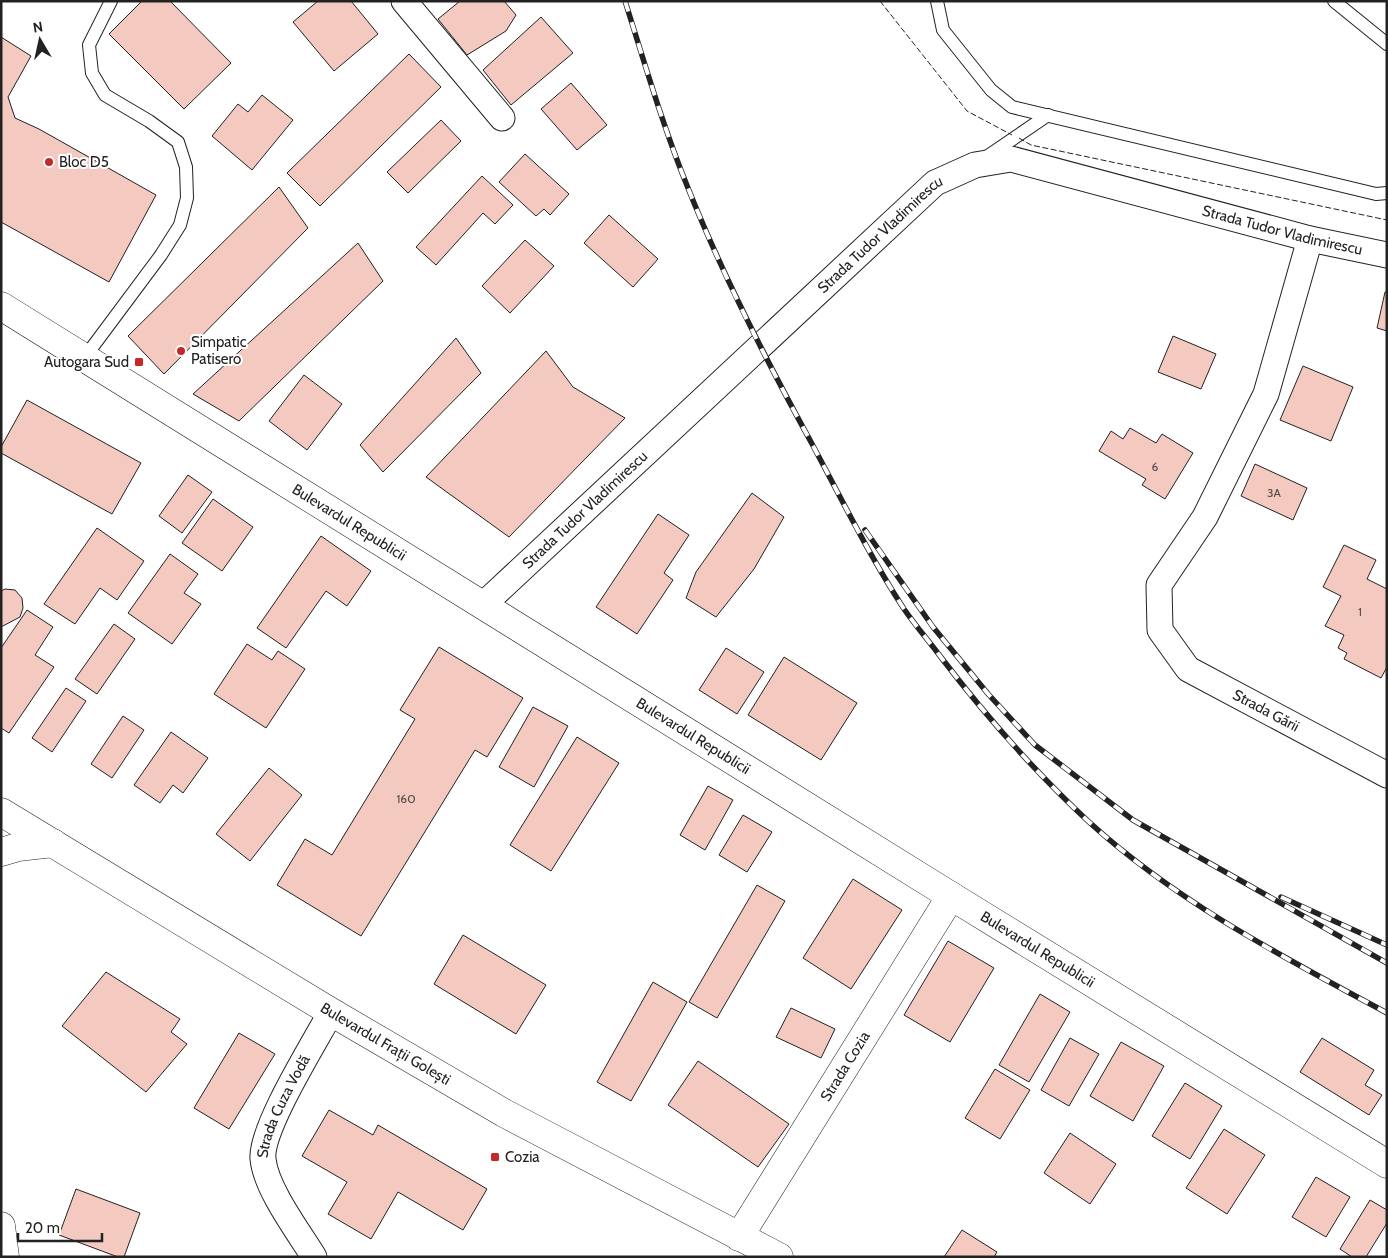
<svg xmlns="http://www.w3.org/2000/svg" width="1388" height="1258" font-family="Cabin,sans-serif">
  <style>
    .building { fill: #f3c9c0; stroke: #222 }
    .lines { fill: none; stroke-linecap: round; stroke-linejoin: round }
    .service-casing { stroke: #222; stroke-width: 14 }
    .minor-casing { stroke: #222; stroke-width: 27 }
    .tertiary-casing { stroke: #222; stroke-width: 29 }
    .primary-casing { stroke: #222; stroke-width: 29 }
    .service { stroke: #fff; stroke-width: 12 }
    .minor { stroke: #fff; stroke-width: 25 }
    .tertiary { stroke: #fff; stroke-width: 28 }
    .primary { stroke: #fff; stroke-width: 28 }
    .rail-casing { stroke: #222; stroke-width: 5.5 }
    .rail { stroke: #fff; stroke-width: 4; stroke-dasharray: 11; stroke-linecap: butt }
    .fence { stroke: #222; stroke-width: 1; stroke-dasharray: 6 2.5; stroke-linecap: butt }
    .poi-dot { fill: #c62828; stroke: #fff; stroke-width: 2 }
    .labels { text-anchor: middle; dominant-baseline: central; stroke-width: 4; stroke-linejoin: round; paint-order: stroke }
    .number-label { font-size: 12px; fill: #564c4a }
    .poi-label { font-size: 15px; fill: #222; stroke: #fff; text-anchor: start }
    .street-label { font-size: 15px; fill: #222; stroke: #fff }
  </style>
  <rect width="100%" height="100%" fill="#fff"/>
  <!-- building -->
  <g class="building">
    <path d="M 142,1 L 170,1 L 231,63 L 184,109 L 109,34 Z"/>
    <path d="M 318,1 L 351,1 L 378,34 L 334,71 L 293,22 Z"/>
    <path d="M 460,1 L 504,1 L 516,15 L 506,31 L 467,55 L 438,19 Z"/>
    <path d="M 541,17 L 573,53 L 511,105 L 483,70 Z"/>
    <path d="M 1,37 L 31,56 L 8,97 L 15,118 L 39,129 L 156,195 L 109,282 L 1,222 Z"/>
    <path d="M 409,54 L 441,87 L 320,206 L 287,173 Z"/>
    <path d="M 571,83 L 607,125 L 577,150 L 541,109 Z"/>
    <path d="M 262,95 L 293,120 L 252,170 L 212,136 L 238,104 L 248,112 Z"/>
    <path d="M 441,120 L 461,141 L 408,193 L 387,172 Z"/>
    <path d="M 525,154 L 569,194 L 550,215 L 544,209 L 536,216 L 499,182 Z"/>
    <path d="M 482,176 L 513,205 L 495,224 L 483,213 L 436,265 L 416,247 Z"/>
    <path d="M 279,187 L 308,228 L 164,374 L 128,336 Z"/>
    <path d="M 609,215 L 658,259 L 633,287 L 584,243 Z"/>
    <path d="M 525,240 L 554,266 L 510,313 L 482,286 Z"/>
    <path d="M 358,243 L 383,281 L 239,421 L 193,394 Z"/>
    <path d="M 1385,292 L 1387,292 L 1387,331 L 1377,328 Z"/>
    <path d="M 1173,336 L 1216,354 L 1201,389 L 1158,372 Z"/>
    <path d="M 456,338 L 481,373 L 383,472 L 360,445 Z"/>
    <path d="M 546,351 L 573,387 L 625,418 L 509,537 L 426,477 Z"/>
    <path d="M 1303,366 L 1353,387 L 1331,441 L 1280,420 Z"/>
    <path d="M 304,375 L 342,404 L 307,450 L 269,421 Z"/>
    <path d="M 27,400 L 141,463 L 112,514 L 1,453 L 1,447 Z"/>
    <path d="M 1130,428 L 1156,443 L 1162,434 L 1193,453 L 1165,499 L 1142,485 L 1146,479 L 1099,451 L 1111,431 L 1123,439 Z"/>
    <path d="M 1255,464 L 1307,488 L 1293,520 L 1241,496 Z"/>
    <path d="M 188,475 L 212,492 L 182,533 L 159,516 Z"/>
    <path d="M 752,493 L 784,517 L 754,569 L 716,617 L 686,598 L 696,572 Z"/>
    <path d="M 213,499 L 253,527 L 222,571 L 182,543 Z"/>
    <path d="M 658,514 L 689,535 L 664,573 L 673,580 L 637,634 L 596,607 Z"/>
    <path d="M 97,528 L 144,561 L 117,600 L 100,588 L 75,624 L 44,604 Z"/>
    <path d="M 321,536 L 371,571 L 347,606 L 326,591 L 286,648 L 257,628 Z"/>
    <path d="M 1344,545 L 1376,560 L 1367,579 L 1387,589 L 1387,667 L 1381,678 L 1344,659 L 1347,653 L 1338,648 L 1344,635 L 1325,626 L 1341,596 L 1323,587 Z"/>
    <path d="M 170,554 L 198,574 L 184,593 L 201,604 L 172,644 L 128,613 Z"/>
    <path d="M 5,589 L 15,590 L 22,598 L 23,608 L 20,617 L 1,627 L 1,638 L 1,591 Z"/>
    <path d="M 27,610 L 53,627 L 35,655 L 54,667 L 9,733 L 1,728 L 1,648 Z"/>
    <path d="M 114,624 L 135,639 L 97,694 L 75,679 Z"/>
    <path d="M 247,644 L 272,660 L 278,651 L 305,669 L 266,728 L 214,694 Z"/>
    <path d="M 439,647 L 523,698 L 487,757 L 475,750 L 361,936 L 277,885 L 305,839 L 332,855 L 415,719 L 400,710 Z"/>
    <path d="M 726,648 L 764,672 L 737,714 L 699,690 Z"/>
    <path d="M 784,657 L 857,703 L 821,760 L 748,715 Z"/>
    <path d="M 66,688 L 86,701 L 52,752 L 32,738 Z"/>
    <path d="M 533,707 L 568,726 L 534,787 L 499,767 Z"/>
    <path d="M 123,716 L 144,730 L 112,778 L 91,764 Z"/>
    <path d="M 171,732 L 208,758 L 183,793 L 173,785 L 160,803 L 134,785 Z"/>
    <path d="M 577,737 L 619,763 L 551,871 L 510,845 Z"/>
    <path d="M 269,768 L 302,795 L 250,861 L 216,834 Z"/>
    <path d="M 708,786 L 733,800 L 705,850 L 680,835 Z"/>
    <path d="M 743,815 L 772,832 L 747,872 L 719,855 Z"/>
    <path d="M 853,879 L 902,910 L 851,989 L 803,958 Z"/>
    <path d="M 757,885 L 785,901 L 717,1018 L 689,1002 Z"/>
    <path d="M 463,935 L 546,985 L 516,1034 L 434,984 Z"/>
    <path d="M 948,941 L 994,968 L 950,1042 L 904,1015 Z"/>
    <path d="M 106,972 L 180,1019 L 171,1032 L 187,1044 L 146,1092 L 62,1026 Z"/>
    <path d="M 653,982 L 687,1002 L 631,1101 L 597,1082 Z"/>
    <path d="M 1040,994 L 1070,1012 L 1029,1082 L 999,1065 Z"/>
    <path d="M 791,1008 L 835,1029 L 821,1058 L 776,1037 Z"/>
    <path d="M 239,1033 L 275,1054 L 229,1129 L 194,1108 Z"/>
    <path d="M 1070,1038 L 1099,1054 L 1069,1106 L 1041,1090 Z"/>
    <path d="M 1322,1038 L 1374,1070 L 1365,1085 L 1382,1095 L 1369,1115 L 1300,1072 Z"/>
    <path d="M 1121,1042 L 1164,1066 L 1133,1121 L 1090,1096 Z"/>
    <path d="M 698,1061 L 789,1124 L 758,1167 L 668,1105 Z"/>
    <path d="M 995,1069 L 1030,1090 L 1000,1139 L 965,1118 Z"/>
    <path d="M 1185,1083 L 1222,1106 L 1190,1159 L 1152,1136 Z"/>
    <path d="M 329,1110 L 373,1135 L 378,1125 L 487,1189 L 463,1230 L 398,1192 L 371,1239 L 328,1214 L 347,1182 L 302,1156 Z"/>
    <path d="M 1224,1129 L 1265,1155 L 1227,1214 L 1186,1188 Z"/>
    <path d="M 1070,1133 L 1116,1164 L 1090,1204 L 1044,1173 Z"/>
    <path d="M 1316,1177 L 1350,1197 L 1326,1237 L 1292,1217 Z"/>
    <path d="M 76,1189 L 140,1213 L 124,1257 L 118,1257 L 59,1235 Z"/>
    <path d="M 1370,1200 L 1387,1210 L 1387,1223 L 1366,1257 L 1352,1257 L 1340,1249 Z"/>
    <path d="M 962,1230 L 997,1252 L 994,1257 L 944,1257 Z"/>
  </g>
  <g class="lines">
    <!-- service casing -->
    <g class="service-casing">
      <g id="service">
        <path d="M 937,1 L 943,30 L 991,90 L 1012,107 L 1376,194 L 1387,193"/>
        <path d="M 1334,1 L 1387,44"/>
        <path d="M 985,158 L 1048,115"/>
        <path d="M 85,357 L 161,255 L 180,225 L 187,198 L 186,167 L 178,142 L 149,121 L 105,95 L 92,73 L 89,45 L 111,1"/>
      </g>
    </g>
    <!-- minor casing -->
    <g class="minor-casing">
      <g id="minor">
        <path d="M 404,1 L 502,118"/>
        <path id="s1" d="M 1310,239 L 1266,394 L 1205,517 L 1159,585 L 1160,630 L 1188,669 L 1387,775"/>
        <path id="s2" d="M 484,604 L 935,183 L 975,165 L 1011,159 L 1310,239 L 1387,255"/>
        <path id="s3" d="M 314,1257 C 298,1231 266,1189 263,1159 C 260,1129 315,1042 331,1012"/>
      </g>
    </g>
    <!-- tertiary casing -->
    <g class="tertiary-casing">
      <g id="tertiary">
        <path id="s4" d="M 739,1237 L 951,896"/>
      </g>
    </g>
    <!-- primary casing -->
    <g class="primary-casing">
      <g id="primary">
        <path id="s5" d="M 1,306 L 951,896 L 1387,1164"/>
        <path id="s6" d="M 1,812 L 331,1012 L 504,1113 L 779,1257"/>
        <path d="M 1,852 L 18,847 L 53,843"/>
        <path d="M 1,1226 L 5,1257"/>
      </g>
    </g>
    <!-- service -->
    <use href="#service" class="service"/>
    <!-- minor -->
    <use href="#minor" class="minor"/>
    <!-- tertiary -->
    <use href="#tertiary" class="tertiary"/>
    <!-- primary -->
    <use href="#primary" class="primary"/>
    <!-- rail casing -->
    <g class="rail-casing">
      <g id="rail">
        <path d="M 625,1 C 645,64 663,127 688,188 C 723,276 766,360 811,442 C 841,498 869,555 904,609 C 915,625 928,640 940,656 C 985,715 1034,771 1089,822 C 1177,902 1283,957 1387,1013"/>
        <path d="M 865,530 L 933,627 L 989,695 L 1035,745 L 1133,820 L 1387,963"/>
        <path d="M 1281,897 L 1387,945"/>
      </g>
    </g>
    <!-- rail -->
    <use href="#rail" class="rail"/>
    <!-- fence -->
    <g class="fence">
      <path d="M 880,1 L 967,111 L 1012,135"/>
      <path d="M 1019,138 L 1031,145 L 1387,220"/>
    </g>
  </g>
  <!-- markers -->
  <g class="poi-dot">
    <circle cx="49" cy="162" r="5"/>
    <circle cx="181" cy="351" r="5"/>
    <rect x="134" y="357" width="10" height="10" rx="2.5"/>
    <rect x="490" y="1152" width="10" height="10" rx="2.5"/>
  </g>
  <g class="labels">
    <!-- number labels -->
    <g class="number-label">
      <text x="1155" y="466">6</text>
      <text x="1274" y="492">3A</text>
      <text x="1360" y="611">1</text>
      <text x="406" y="798">160</text>
    </g>
    <!-- poi labels -->
    <g class="poi-label">
      <text x="59" y="162">Bloc D5</text>
      <text x="191" y="342">Simpatic<tspan x="191" dy="17">Patisero</tspan></text>
      <text x="129" y="362" text-anchor="end">Autogara Sud</text>
      <text x="505" y="1157">Cozia</text>
    </g>
    <!-- street labels -->
    <g class="street-label">
      <text stroke="none"><textPath href="#s2" startOffset="978">Strada Tudor Vladimirescu</textPath></text>
      <text stroke="none"><textPath href="#s2" startOffset="542">Strada Tudor Vladimirescu</textPath></text>
      <text stroke="none"><textPath href="#s2" startOffset="138">Strada Tudor Vladimirescu</textPath></text>
      <text stroke="none"><textPath href="#s5" startOffset="410">Bulevardul Republicii</textPath></text>
      <text stroke="none"><textPath href="#s1" startOffset="562">Strada Gării</textPath></text>
      <text stroke="none"><textPath href="#s5" startOffset="815">Bulevardul Republicii</textPath></text>
      <text stroke="none"><textPath href="#s5" startOffset="1220">Bulevardul Republicii</textPath></text>
      <text stroke="none"><textPath href="#s6" startOffset="449">Bulevardul Frații Golești</textPath></text>
      <text stroke="none"><textPath href="#s4" startOffset="201">Strada Cozia</textPath></text>
      <text stroke="none"><textPath href="#s3" startOffset="168">Strada Cuza Vodă</textPath></text>
    </g>
  </g>
  <!-- border -->
  <rect width="1388" height="1258" fill="none" stroke="#222222" stroke-width="5"/>
  <!-- north arrow -->
  <g transform="translate(40 40) rotate(351)" stroke="#ffffff" stroke-width="4" paint-order="stroke">
  <path d="M0-4L9 19L0 12L-9 19Z" fill="#222222"/>
  <text y="-8" font-size="14" font-weight="bold" text-anchor="middle" fill="#222222">N</text>
  </g>
  <!-- scale -->
  <path d="M18 1233v8h84v-8" fill="none" stroke="#222222" stroke-width="2.5"/>
  <text x="25" y="1233" font-size="15" fill="#222222" stroke="#ffffff" stroke-width="4" paint-order="stroke">20 m</text>
</svg>
